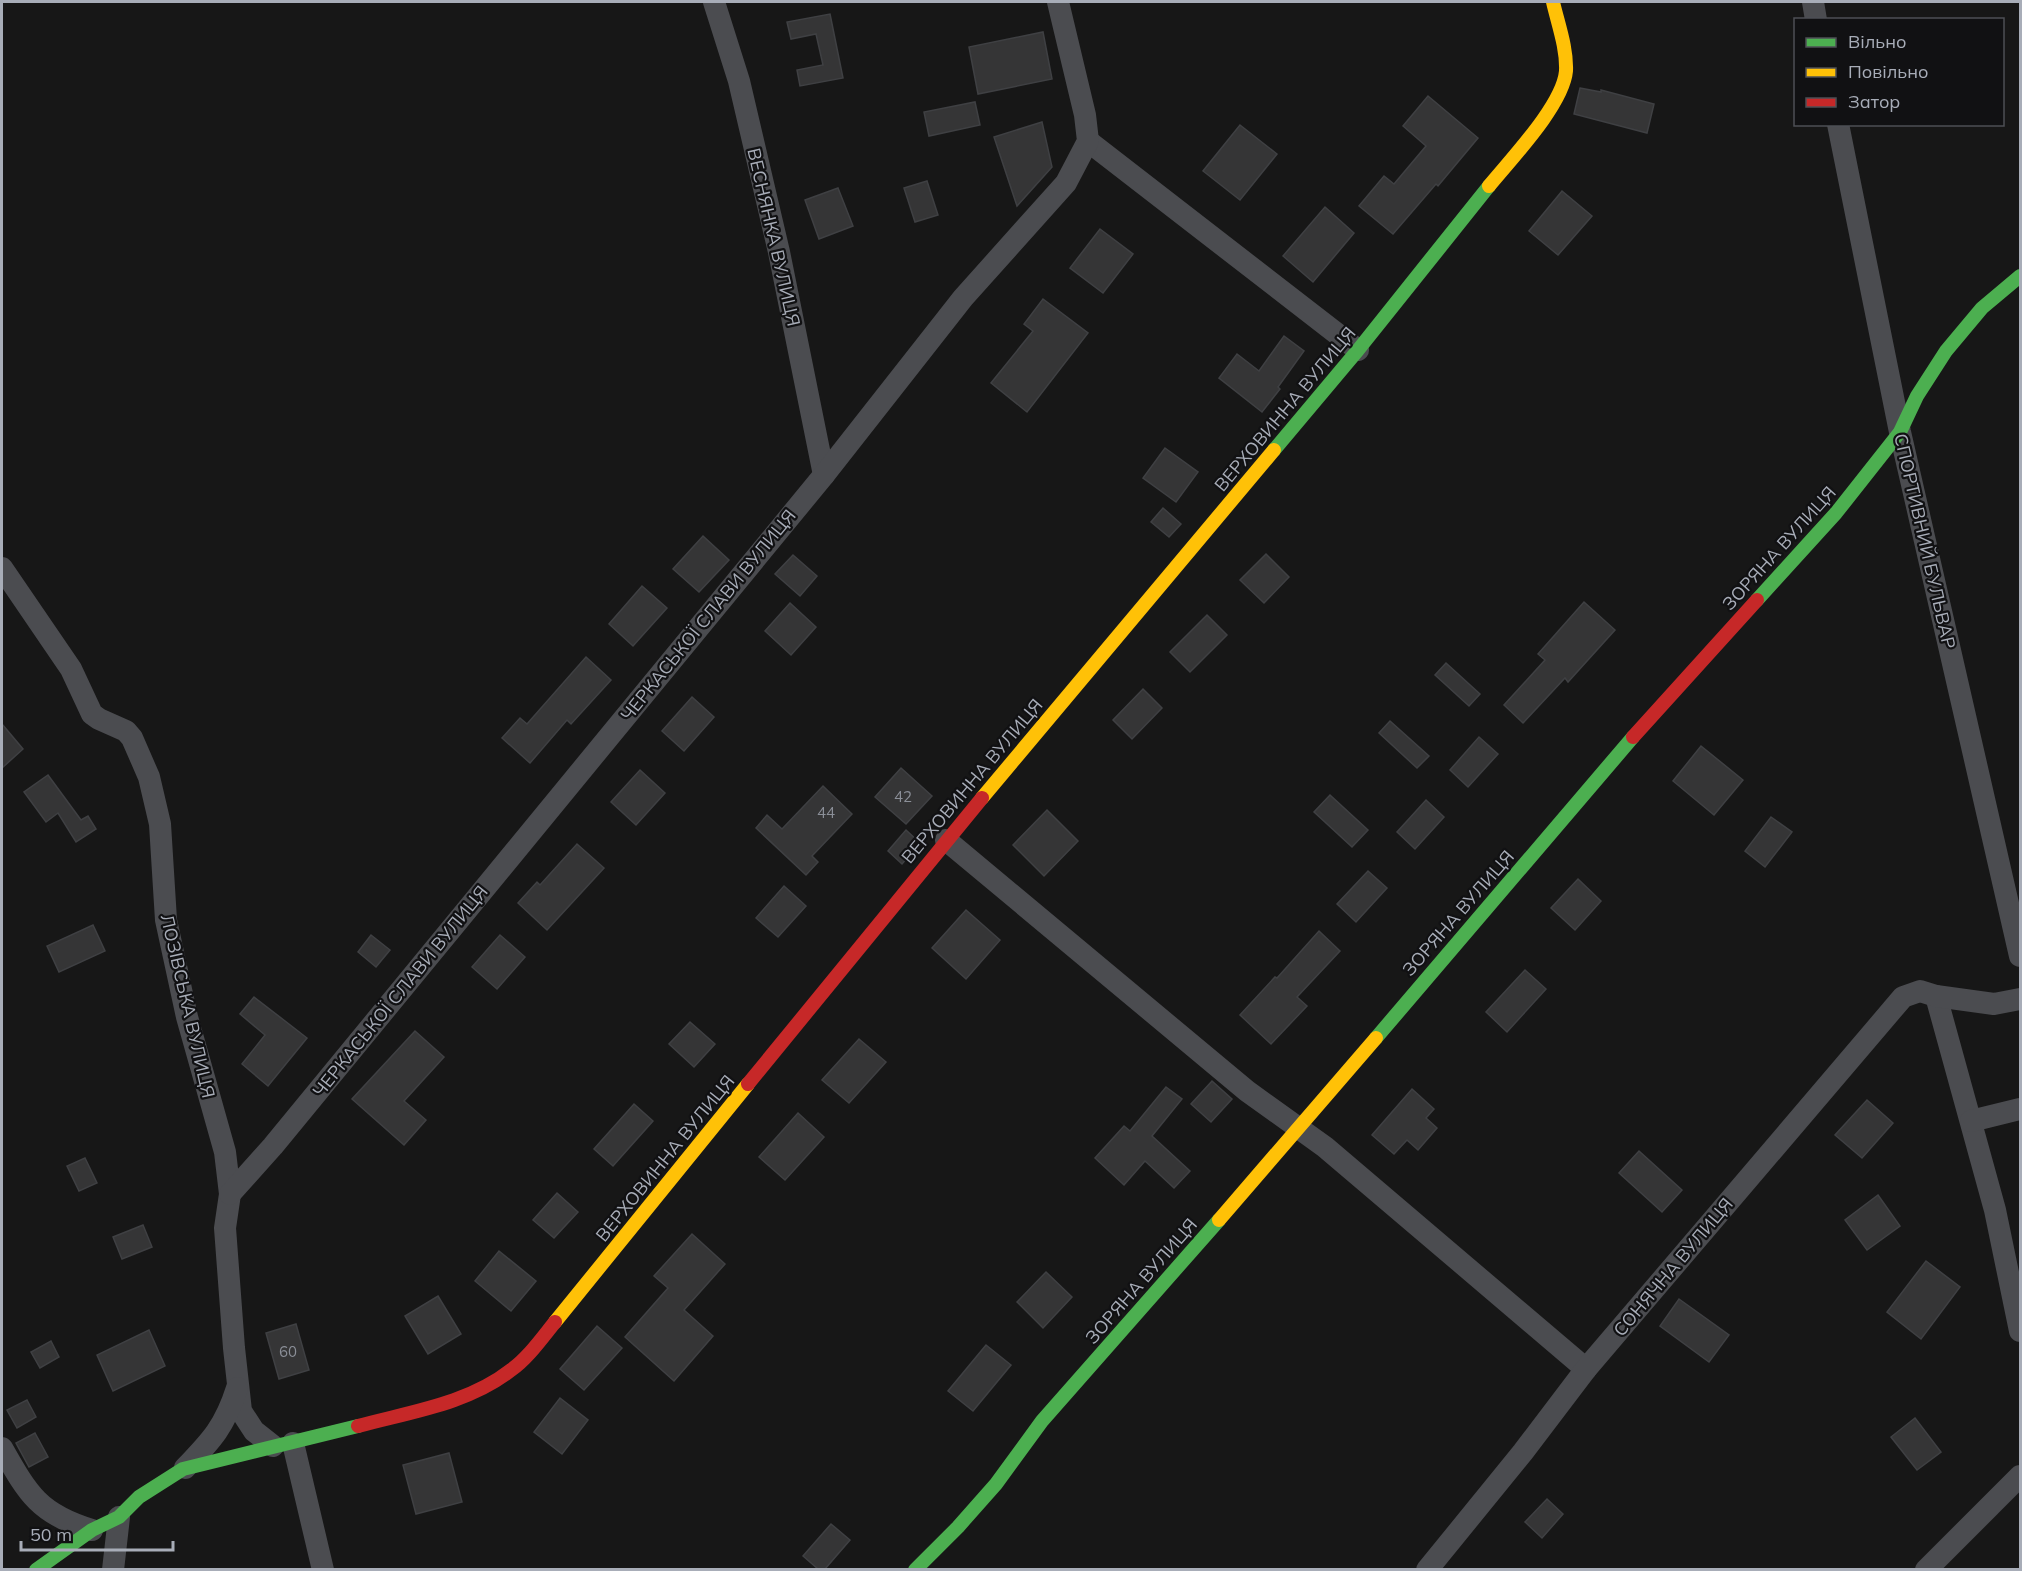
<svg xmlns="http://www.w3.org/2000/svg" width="2022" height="1571" font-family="Mulish,sans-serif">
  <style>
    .building { fill: #353536; stroke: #3f4043; stroke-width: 1.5 }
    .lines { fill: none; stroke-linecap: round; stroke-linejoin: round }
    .street { stroke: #4b4c50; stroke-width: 22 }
    .fast { stroke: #4caf50; stroke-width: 14 }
    .slow { stroke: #ffc107; stroke-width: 14 }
    .jam { stroke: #c62828; stroke-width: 14 }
    .labels { text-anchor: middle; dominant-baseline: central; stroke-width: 4.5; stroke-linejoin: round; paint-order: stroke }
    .number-label { font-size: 15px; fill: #8b8f98 }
    .street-label { font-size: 18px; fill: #a8adb8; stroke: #111113 }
  </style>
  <rect width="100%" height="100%" fill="#171717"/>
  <!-- building -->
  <g class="building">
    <path d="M 830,14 L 843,78 L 800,86 L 797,70 L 823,65 L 816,34 L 791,39 L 787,22 Z"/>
    <path d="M 1043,32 L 1052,79 L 978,94 L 969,47 Z"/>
    <path d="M 1580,88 L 1601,92 L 1601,90 L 1654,104 L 1647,133 L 1574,114 Z"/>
    <path d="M 1428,96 L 1478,138 L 1438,186 L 1436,184 L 1393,234 L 1359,206 L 1384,176 L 1394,184 L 1426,146 L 1403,126 Z"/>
    <path d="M 975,102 L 980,125 L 929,136 L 924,112 Z"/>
    <path d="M 1042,122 L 1052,167 L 1017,206 L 994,137 Z"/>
    <path d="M 1240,125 L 1277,154 L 1240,200 L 1203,171 Z"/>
    <path d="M 927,181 L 938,215 L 915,222 L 904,188 Z"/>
    <path d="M 838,188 L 853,226 L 819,239 L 805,200 Z"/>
    <path d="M 1562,191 L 1592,216 L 1558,255 L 1529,231 Z"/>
    <path d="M 1325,207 L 1354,233 L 1313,282 L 1283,256 Z"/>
    <path d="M 1100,229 L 1133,254 L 1103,293 L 1070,268 Z"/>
    <path d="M 1043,299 L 1088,333 L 1027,412 L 991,383 L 1033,331 L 1024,324 Z"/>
    <path d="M 1284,336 L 1304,351 L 1278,387 L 1280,389 L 1262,412 L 1219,378 L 1237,354 L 1259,371 Z"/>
    <path d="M 1165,448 L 1198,472 L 1176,502 L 1143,478 Z"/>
    <path d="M 1163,508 L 1181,524 L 1169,537 L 1151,522 Z"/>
    <path d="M 703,536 L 729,560 L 699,592 L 673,569 Z"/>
    <path d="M 1266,554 L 1289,577 L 1264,603 L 1240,580 Z"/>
    <path d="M 793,555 L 817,576 L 800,596 L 775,574 Z"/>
    <path d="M 642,586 L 667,608 L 633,646 L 609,624 Z"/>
    <path d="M 1584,602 L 1615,630 L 1568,682 L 1565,678 L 1523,723 L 1504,705 L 1545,660 L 1538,654 Z"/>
    <path d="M 790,603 L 816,627 L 791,655 L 765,631 Z"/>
    <path d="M 1207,615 L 1227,635 L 1190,672 L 1170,652 Z"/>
    <path d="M 586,657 L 611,680 L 571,724 L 567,720 L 530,763 L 502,738 L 520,718 L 527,724 Z"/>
    <path d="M 1446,663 L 1480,694 L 1469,706 L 1435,675 Z"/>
    <path d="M 1143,689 L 1162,708 L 1132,739 L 1113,720 Z"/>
    <path d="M 692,697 L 714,717 L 684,751 L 662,731 Z"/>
    <path d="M 1390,721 L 1429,756 L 1417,768 L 1379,733 Z"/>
    <path d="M 2,724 L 23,749 L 2,768 Z"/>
    <path d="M 1479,737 L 1498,754 L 1468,787 L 1450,770 Z"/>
    <path d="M 1701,746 L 1743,780 L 1714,815 L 1673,781 Z"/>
    <path d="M 901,768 L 932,796 L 906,824 L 875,797 Z"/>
    <path d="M 640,770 L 665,793 L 636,825 L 611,802 Z"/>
    <path d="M 48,775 L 81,820 L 88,816 L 96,829 L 76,842 L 58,813 L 46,822 L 24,792 Z"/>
    <path d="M 823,786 L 852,814 L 812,856 L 818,862 L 806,875 L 756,828 L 767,815 L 782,829 Z"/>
    <path d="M 1330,795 L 1368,830 L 1352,847 L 1314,812 Z"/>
    <path d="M 1426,800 L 1444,817 L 1415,849 L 1397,832 Z"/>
    <path d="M 1047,810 L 1078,841 L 1044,876 L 1013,845 Z"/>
    <path d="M 1771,817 L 1792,832 L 1765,867 L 1745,851 Z"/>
    <path d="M 906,830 L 920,843 L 902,864 L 888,851 Z"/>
    <path d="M 577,844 L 604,868 L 547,930 L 518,903 L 537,882 L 540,885 Z"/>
    <path d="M 1368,871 L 1387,888 L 1356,922 L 1337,904 Z"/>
    <path d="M 1578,879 L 1601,901 L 1575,930 L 1551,908 Z"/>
    <path d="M 784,886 L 806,906 L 778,937 L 756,918 Z"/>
    <path d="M 966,910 L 1000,940 L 966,979 L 932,948 Z"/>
    <path d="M 93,925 L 105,951 L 59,972 L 47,946 Z"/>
    <path d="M 1319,931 L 1340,951 L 1297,997 L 1307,1006 L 1271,1044 L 1240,1015 L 1275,977 L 1277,978 Z"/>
    <path d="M 371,935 L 390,950 L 376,967 L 358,952 Z"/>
    <path d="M 500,935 L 525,957 L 497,989 L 472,967 Z"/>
    <path d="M 1525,970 L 1546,989 L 1507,1032 L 1486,1012 Z"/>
    <path d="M 254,997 L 307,1038 L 268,1086 L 242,1064 L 265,1035 L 240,1014 Z"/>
    <path d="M 690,1022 L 715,1044 L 694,1067 L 669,1044 Z"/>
    <path d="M 415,1031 L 444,1057 L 404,1101 L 426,1120 L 404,1145 L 352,1099 Z"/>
    <path d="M 859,1039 L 886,1062 L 849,1103 L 822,1080 Z"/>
    <path d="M 1212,1081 L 1232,1099 L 1211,1122 L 1191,1104 Z"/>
    <path d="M 1166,1087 L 1182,1099 L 1152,1136 L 1190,1171 L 1174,1188 L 1145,1161 L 1124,1185 L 1095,1158 L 1124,1126 L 1130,1131 Z"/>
    <path d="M 1412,1089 L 1434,1109 L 1426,1118 L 1437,1128 L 1418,1150 L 1407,1140 L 1394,1154 L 1372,1135 Z"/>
    <path d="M 1867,1100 L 1893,1123 L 1862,1158 L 1835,1135 Z"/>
    <path d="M 634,1104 L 653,1121 L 613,1166 L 594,1149 Z"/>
    <path d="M 798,1113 L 824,1137 L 785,1180 L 759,1157 Z"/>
    <path d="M 1639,1151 L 1682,1190 L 1662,1212 L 1619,1173 Z"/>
    <path d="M 85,1158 L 97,1183 L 79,1191 L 67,1166 Z"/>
    <path d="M 557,1193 L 578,1212 L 554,1238 L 533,1220 Z"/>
    <path d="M 1878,1195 L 1900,1226 L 1867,1250 L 1845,1220 Z"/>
    <path d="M 143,1225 L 152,1247 L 122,1259 L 113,1237 Z"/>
    <path d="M 692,1234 L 725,1264 L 684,1310 L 713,1336 L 674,1381 L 625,1337 L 668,1288 L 654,1276 Z"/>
    <path d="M 499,1251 L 536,1281 L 511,1311 L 475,1281 Z"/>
    <path d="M 1926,1261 L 1960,1287 L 1921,1339 L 1887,1312 Z"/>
    <path d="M 1046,1272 L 1072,1297 L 1043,1328 L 1017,1302 Z"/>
    <path d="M 438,1296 L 461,1334 L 428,1354 L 405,1316 Z"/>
    <path d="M 1679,1299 L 1729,1335 L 1709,1362 L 1660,1326 Z"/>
    <path d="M 296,1324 L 309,1370 L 279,1379 L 266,1333 Z"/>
    <path d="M 597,1326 L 622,1348 L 584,1390 L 560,1369 Z"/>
    <path d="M 149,1330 L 165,1366 L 113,1391 L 97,1355 Z"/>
    <path d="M 51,1341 L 59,1357 L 40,1368 L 31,1352 Z"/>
    <path d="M 986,1345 L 1011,1365 L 973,1411 L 948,1391 Z"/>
    <path d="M 560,1398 L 588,1420 L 562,1454 L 534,1432 Z"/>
    <path d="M 27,1400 L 36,1417 L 17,1428 L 7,1410 Z"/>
    <path d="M 1915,1418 L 1941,1452 L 1917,1470 L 1891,1437 Z"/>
    <path d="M 35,1433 L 48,1457 L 29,1467 L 16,1443 Z"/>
    <path d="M 449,1453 L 462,1502 L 416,1514 L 403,1465 Z"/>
    <path d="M 1547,1499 L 1563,1514 L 1542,1538 L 1525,1522 Z"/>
    <path d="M 831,1524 L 850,1540 L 825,1569 L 818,1569 L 803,1556 Z"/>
  </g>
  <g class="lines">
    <!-- street -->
    <g class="street">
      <path d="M 714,2 L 739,81 L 779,252 L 824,475"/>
      <path d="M 1813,2 L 1816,20"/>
      <path d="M 1838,124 L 1900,432 L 2020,956"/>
      <path d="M 1088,141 L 1358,350"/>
      <path d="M 2,568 L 71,669 L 92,714 L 99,719 L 126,731 L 132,738 L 149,777 L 160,824 L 166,920 L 187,1017 L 225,1152 L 230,1194 L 225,1228 L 234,1348 L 241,1411 L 254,1431 L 273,1446"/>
      <path d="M 946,840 L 1247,1091 L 1325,1147 L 1586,1369"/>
      <path d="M 1936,996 L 1995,1210 L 2020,1331"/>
      <path d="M 1971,1121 L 2020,1109"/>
      <path d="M 230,1194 L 273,1146 L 824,475 L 963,298 L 1066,183 L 1088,141 L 1085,115 L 1058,2"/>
      <path d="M 293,1443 L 323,1570"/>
      <path d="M 2,1448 C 28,1494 39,1514 92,1530"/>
      <path d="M 185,1468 C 212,1440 225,1426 237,1388"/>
      <path d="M 113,1570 L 119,1517"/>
      <path d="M 1427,1570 L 1523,1452 L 1586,1369 L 1903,997 L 1920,991 L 1936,996 L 1994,1004 L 2020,999"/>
      <path d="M 1926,1570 L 2020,1476"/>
    </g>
    <!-- fast -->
    <g class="fast">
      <path d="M 1274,450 L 1358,350 L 1489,186"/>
      <path d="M 1757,600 L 1836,513 L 1900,432 L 1917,396 L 1946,351 L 1982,308 L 2020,276"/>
      <path d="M 1376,1038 L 1633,737"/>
      <path d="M 36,1570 L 92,1530 L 119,1517 L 139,1497 L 183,1469 L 358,1426"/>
      <path d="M 915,1570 L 958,1527 L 996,1484 L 1042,1421 L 1219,1220"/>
    </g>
    <!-- slow -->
    <g class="slow">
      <path d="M 1489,186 C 1511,159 1563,105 1566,71 C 1567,48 1558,24 1553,2"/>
      <path d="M 982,798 L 1274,450"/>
      <path d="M 1219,1220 L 1376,1038"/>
      <path d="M 555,1322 L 748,1084"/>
    </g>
    <!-- jam -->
    <g class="jam">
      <path d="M 1633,737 L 1757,600"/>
      <path d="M 748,1084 L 982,798"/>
      <path d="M 358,1426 C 409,1412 468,1404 511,1370 C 528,1358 542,1338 555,1322"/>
    </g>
  </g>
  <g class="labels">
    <!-- number labels -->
    <g class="number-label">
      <text x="903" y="796">42</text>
      <text x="826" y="812">44</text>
      <text x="288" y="1351">60</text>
    </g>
    <!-- street labels -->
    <g class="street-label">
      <text transform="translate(774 237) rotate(77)">ВЕСНЯНКА ВУЛИЦЯ</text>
      <text transform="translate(1285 409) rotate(-50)">ВЕРХОВИННА ВУЛИЦЯ</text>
      <text transform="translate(1925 541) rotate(77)">СПОРТИВНИЙ БУЛЬВАР</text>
      <text transform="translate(1779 548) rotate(-48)">ЗОРЯНА ВУЛИЦЯ</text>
      <text transform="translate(708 615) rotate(-51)">ЧЕРКАСЬКОЇ СЛАВИ ВУЛИЦЯ</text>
      <text transform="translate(972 781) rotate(-50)">ВЕРХОВИННА ВУЛИЦЯ</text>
      <text transform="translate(1458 913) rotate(-49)">ЗОРЯНА ВУЛИЦЯ</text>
      <text transform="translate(400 991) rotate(-51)">ЧЕРКАСЬКОЇ СЛАВИ ВУЛИЦЯ</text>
      <text transform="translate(188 1006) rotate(77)">ЛОЗІВСЬКА ВУЛИЦЯ</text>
      <text transform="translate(665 1158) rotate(-51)">ВЕРХОВИННА ВУЛИЦЯ</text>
      <text transform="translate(1673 1267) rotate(-50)">СОНЯЧНА ВУЛИЦЯ</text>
      <text transform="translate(1141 1281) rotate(-49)">ЗОРЯНА ВУЛИЦЯ</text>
    </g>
  </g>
  <!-- border -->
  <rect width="2022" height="1571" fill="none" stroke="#a8adb8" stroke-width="6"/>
  <!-- legend -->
  <rect x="1794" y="18" width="210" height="108" fill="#111113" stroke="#4d4f55" stroke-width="1.5"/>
  <rect x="1806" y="38" width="30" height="9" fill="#4caf50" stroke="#4d4f55" stroke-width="1.5"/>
  <text x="1848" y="48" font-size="18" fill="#a8adb8">Вільно</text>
  <rect x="1806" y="68" width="30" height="9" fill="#ffc107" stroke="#4d4f55" stroke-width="1.5"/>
  <text x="1848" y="78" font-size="18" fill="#a8adb8">Повільно</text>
  <rect x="1806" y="98" width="30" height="9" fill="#c62828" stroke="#4d4f55" stroke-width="1.5"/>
  <text x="1848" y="108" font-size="18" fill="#a8adb8">Затор</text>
  <!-- scale -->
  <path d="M21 1541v9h152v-9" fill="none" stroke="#a8adb8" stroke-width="3"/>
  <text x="30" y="1541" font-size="18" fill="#a8adb8" stroke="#111113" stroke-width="4.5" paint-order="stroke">50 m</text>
</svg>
